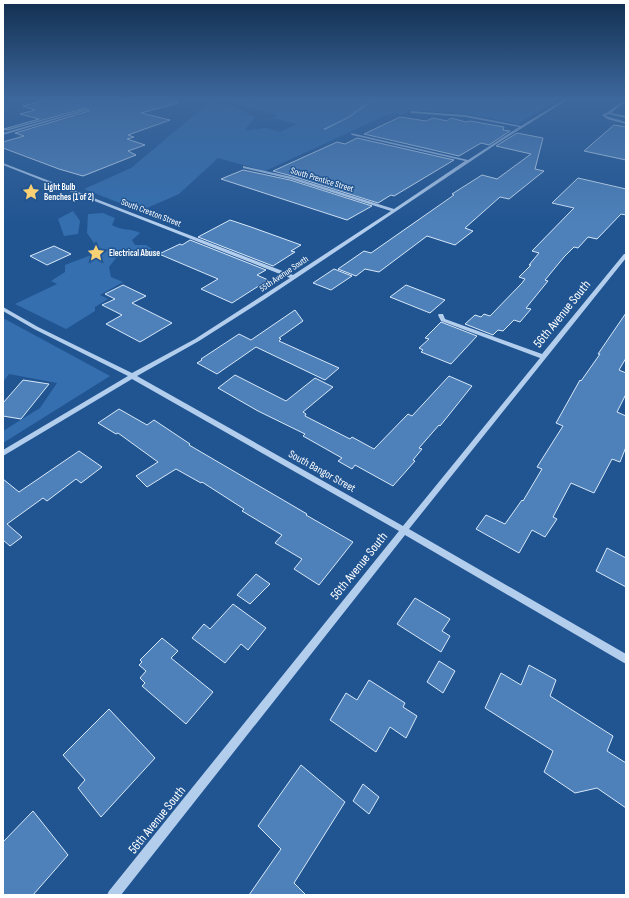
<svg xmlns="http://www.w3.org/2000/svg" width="629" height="898" font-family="'Sofia Sans Condensed',sans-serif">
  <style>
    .green { fill: #356faf }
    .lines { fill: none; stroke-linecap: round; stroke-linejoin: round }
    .stream { fill: #a7c9ee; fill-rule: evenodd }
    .building { fill: #4e81ba; stroke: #d8e8f9 }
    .minor { fill: #b3ceed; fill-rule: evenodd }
    .labels { text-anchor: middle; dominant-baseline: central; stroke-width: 3; stroke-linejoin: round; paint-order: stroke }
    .far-street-label { font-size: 9px; fill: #fff; stroke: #215592 }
    .far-poi-label { font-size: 9px; font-weight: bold; fill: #fff; stroke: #215592; text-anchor: start }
    .street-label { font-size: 11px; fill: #fff; stroke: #215592 }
    .near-street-label { font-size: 13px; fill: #fff; stroke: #215592 }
  </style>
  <rect width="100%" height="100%" fill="#215592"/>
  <!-- green -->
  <g class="green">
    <path d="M 217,98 L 561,98 L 518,124 L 464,113 L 409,110 L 402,114 L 389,114 L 265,171 L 218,158 L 179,194 L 140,211 L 84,189 L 131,168 L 211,101 L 236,107 L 249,115 L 255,117 L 244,131 L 266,128 L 280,132 L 297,124 L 272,118 L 278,115 L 215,99 Z"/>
    <path d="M 73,211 L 80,221 L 78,234 L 64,236 L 58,219 Z"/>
    <path d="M 103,213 L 115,218 L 112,225 C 121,231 131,228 140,233 L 132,240 L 135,245 L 146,245 L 152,249 L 133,251 L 119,254 L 109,267 L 111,277 L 123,282 L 100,295 L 108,299 L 95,307 L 95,311 L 66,329 L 15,304 L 57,284 L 51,281 L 65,272 L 65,265 L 94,254 L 96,246 L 87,233 L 88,214 Z"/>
    <path d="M 3,318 L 110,376 L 3,443 L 3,431 L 40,408 L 57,383 L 9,374 L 3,382 Z"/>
  </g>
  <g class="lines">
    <!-- stream -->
    <path class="stream" d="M 376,98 L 379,98 L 373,100 L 350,117 L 325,130 L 323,129 L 348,117 L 371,100 Z"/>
  </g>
  <!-- building -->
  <g class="building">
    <path d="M 53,98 L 73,98 L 75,100 L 79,98 L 125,98 L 120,100 L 123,103 L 134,98 L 178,98 L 178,103 L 141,113 L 170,120 L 128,135 L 134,137 L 127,139 L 145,145 L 128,151 L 136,155 L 83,176 L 59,169 L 3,148 L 3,142 L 24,136 L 15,133 L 89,111 L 86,108 L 7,130 L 4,129 L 39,119 L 20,114 L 35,110 L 23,106 Z"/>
    <path d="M 400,117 L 426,121 L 433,118 L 447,121 L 451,118 L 466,122 L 470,121 L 504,127 L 503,130 L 510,131 L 489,145 L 481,143 L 459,156 L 364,134 Z"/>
    <path d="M 614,125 L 626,127 L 626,160 L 584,151 Z"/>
    <path d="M 517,133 L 543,138 L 535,169 L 544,171 L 509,199 L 500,197 L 465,228 L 473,231 L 455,245 L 427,236 L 379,272 L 365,269 L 356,276 L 338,269 L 364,251 L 371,253 L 454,195 L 452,194 L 482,175 L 497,179 L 531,154 L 496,146 Z"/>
    <path d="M 357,138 L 454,160 L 394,196 L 391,195 L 378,203 L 292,176 L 273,171 L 337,142 L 345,144 Z"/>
    <path d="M 243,170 L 290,180 L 372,206 L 347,220 L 221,179 Z"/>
    <path d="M 578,178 L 626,189 L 626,215 L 621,214 L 597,239 L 588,237 L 578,248 L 574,247 L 564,257 L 545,280 L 548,281 L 526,308 L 531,309 L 520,322 L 514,320 L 503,331 L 498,330 L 493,335 L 465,324 L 475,315 L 481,317 L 484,314 L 490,316 L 522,283 L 525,279 L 519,277 L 531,265 L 529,265 L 539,253 L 532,251 L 574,208 L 552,203 Z"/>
    <path d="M 230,220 L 251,227 L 301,245 L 291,251 L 295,252 L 273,266 L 198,237 Z"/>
    <path d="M 190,240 L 266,270 L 257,275 L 268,280 L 232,303 L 201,289 L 218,279 L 159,254 L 180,244 L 182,245 Z"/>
    <path d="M 54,246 L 71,254 L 47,265 L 30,256 Z"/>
    <path d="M 334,269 L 352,276 L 331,290 L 313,283 Z"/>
    <path d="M 123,285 L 146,296 L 132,303 L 172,323 L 140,342 L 106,324 L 122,315 L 102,305 L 115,299 L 105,294 Z"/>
    <path d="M 406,285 L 445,300 L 430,313 L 390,297 Z"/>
    <path d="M 295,310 L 303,321 L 279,338 L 281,339 L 279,341 L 339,368 L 325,380 L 256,347 L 217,374 L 197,363 L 202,360 L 201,359 L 239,334 L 251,340 Z"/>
    <path d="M 626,313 L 626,358 L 619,370 L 626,373 L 626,394 L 617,412 L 626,416 L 626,447 L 620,462 L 612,459 L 594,493 L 571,483 L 553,517 L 557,519 L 545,537 L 532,530 L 519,553 L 476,529 L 486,515 L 505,524 L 522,500 L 523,501 L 542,469 L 537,467 L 563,426 L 556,423 L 580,380 L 581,381 L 600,354 L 598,354 Z"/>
    <path d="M 441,322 L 477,336 L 451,364 L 421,352 L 423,350 L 419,348 L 429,339 L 425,338 Z"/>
    <path d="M 235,375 L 286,401 L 315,378 L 333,387 L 303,412 L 306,414 L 305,416 L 350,439 L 352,437 L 374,449 L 408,414 L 412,416 L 449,376 L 472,386 L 440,426 L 439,425 L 419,448 L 422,449 L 413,460 L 415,461 L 393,486 L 355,465 L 352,469 L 338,461 L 342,458 L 303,436 L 305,434 L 258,411 L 218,388 Z"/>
    <path d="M 23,380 L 49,384 L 21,419 L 3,416 L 3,403 Z"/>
    <path d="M 119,409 L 147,425 L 154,420 L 190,444 L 189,445 L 307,514 L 306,515 L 353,542 L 319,585 L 294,569 L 302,559 L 275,543 L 282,535 L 242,511 L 244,509 L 202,482 L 201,483 L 176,469 L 147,487 L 136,476 L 158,462 L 118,433 L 116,434 L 98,423 Z"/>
    <path d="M 79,451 L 102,467 L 81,483 L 76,479 L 47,501 L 43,498 L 7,524 L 22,537 L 10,546 L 3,540 L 3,479 L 19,492 Z"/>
    <path d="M 607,548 L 626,558 L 626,587 L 596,571 Z"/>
    <path d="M 256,574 L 270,584 L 250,604 L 237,595 Z"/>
    <path d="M 415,598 L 450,619 L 442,631 L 450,636 L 441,652 L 397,624 Z"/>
    <path d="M 233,604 L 266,628 L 248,650 L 241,644 L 225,663 L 192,638 L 204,624 L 210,629 Z"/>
    <path d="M 162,638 L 178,651 L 171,658 L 213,692 L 186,724 L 142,686 L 145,683 L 140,678 L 146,671 L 139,665 L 142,662 L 140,660 Z"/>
    <path d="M 439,661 L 455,671 L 443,693 L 427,682 Z"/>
    <path d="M 529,665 L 556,680 L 550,696 L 613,736 L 607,751 L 626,763 L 626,808 L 597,788 L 575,793 L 544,772 L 553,751 L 485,708 L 501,673 L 521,685 Z"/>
    <path d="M 369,680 L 405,703 L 403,707 L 417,716 L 406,738 L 390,727 L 376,752 L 330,720 L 346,693 L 357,700 Z"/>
    <path d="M 109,709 L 155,758 L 101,817 L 78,788 L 85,780 L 63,755 Z"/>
    <path d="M 301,765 L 345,802 L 294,883 L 306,895 L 249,895 L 281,849 L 258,826 Z"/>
    <path d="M 363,784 L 379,797 L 369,814 L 353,801 Z"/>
    <path d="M 33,811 L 68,855 L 33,895 L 3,895 L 3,842 Z"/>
  </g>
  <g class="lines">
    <!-- minor -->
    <g class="minor">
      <path d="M 3,98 L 5,98 L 3,99 Z"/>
      <path d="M 74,98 L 78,98 L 75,99 Z"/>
      <path d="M 129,98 L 133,98 L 122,102 L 121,101 Z"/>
      <path d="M 567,98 L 570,98 L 498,143 L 265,299 L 199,341 L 137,376 L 403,526 L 540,358 L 441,321 L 438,315 L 439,314 L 443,314 L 445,319 L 542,354 L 624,254 L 626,254 L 626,258 L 409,529 L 626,654 L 626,664 L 405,535 L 121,895 L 107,895 L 109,891 L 399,531 L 132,379 L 3,456 L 3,450 L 128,376 L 34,329 L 3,311 L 3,307 L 38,327 L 132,373 L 195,339 L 290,278 L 3,165 L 3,163 L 293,275 L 391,211 L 290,179 L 243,168 L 243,166 L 292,177 L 394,209 L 465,161 L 352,135 L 351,133 L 468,160 L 519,127 L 465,117 L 411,113 L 410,111 L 465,115 L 521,126 Z"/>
      <path d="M 626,99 L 626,101 L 611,113 L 626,116 L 626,118 L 609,114 L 605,115 L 609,117 L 626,122 L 626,124 L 607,119 L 602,115 L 608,112 Z"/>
      <path d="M 86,109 L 88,110 L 3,135 L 3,133 Z"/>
    </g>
  </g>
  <!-- sky -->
  <linearGradient id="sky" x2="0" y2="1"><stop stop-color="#122f50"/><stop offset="0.44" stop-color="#3d689d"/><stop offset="1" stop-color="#3d689d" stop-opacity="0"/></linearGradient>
  <rect width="629" height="224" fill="url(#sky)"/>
  <!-- icons -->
  <defs>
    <g id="sight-bare" transform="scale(1.38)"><path d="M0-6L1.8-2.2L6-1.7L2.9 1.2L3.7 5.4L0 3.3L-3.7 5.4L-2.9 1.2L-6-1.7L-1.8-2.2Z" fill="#fad074" stroke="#215592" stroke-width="2.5" paint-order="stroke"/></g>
  </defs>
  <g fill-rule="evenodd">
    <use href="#sight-bare" x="31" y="192"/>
    <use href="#sight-bare" x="96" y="253"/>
  </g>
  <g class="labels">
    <!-- far-street labels -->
    <g class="far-street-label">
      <text transform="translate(322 180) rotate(17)">South Prentice Street</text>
      <text transform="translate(151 213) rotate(21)">South Creston Street</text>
      <text transform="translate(284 274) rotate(-34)">55th Avenue South</text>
    </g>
    <!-- far-poi labels -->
    <g class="far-poi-label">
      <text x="44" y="187">Light Bulb<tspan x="44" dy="10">Benches (1 of 2)</tspan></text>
      <text x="109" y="253">Electrical Abuse</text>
    </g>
    <!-- street labels -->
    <g class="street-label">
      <text transform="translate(322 471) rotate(29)">South Bangor Street</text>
    </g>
    <!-- near-street labels -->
    <g class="near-street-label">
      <text transform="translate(562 314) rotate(-51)">56th Avenue South</text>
      <text transform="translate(359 566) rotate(-51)">56th Avenue South</text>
      <text transform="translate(157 820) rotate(-51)">56th Avenue South</text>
    </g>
  </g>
  <!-- border -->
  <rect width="629" height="898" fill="none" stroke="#ffffff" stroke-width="8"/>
</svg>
